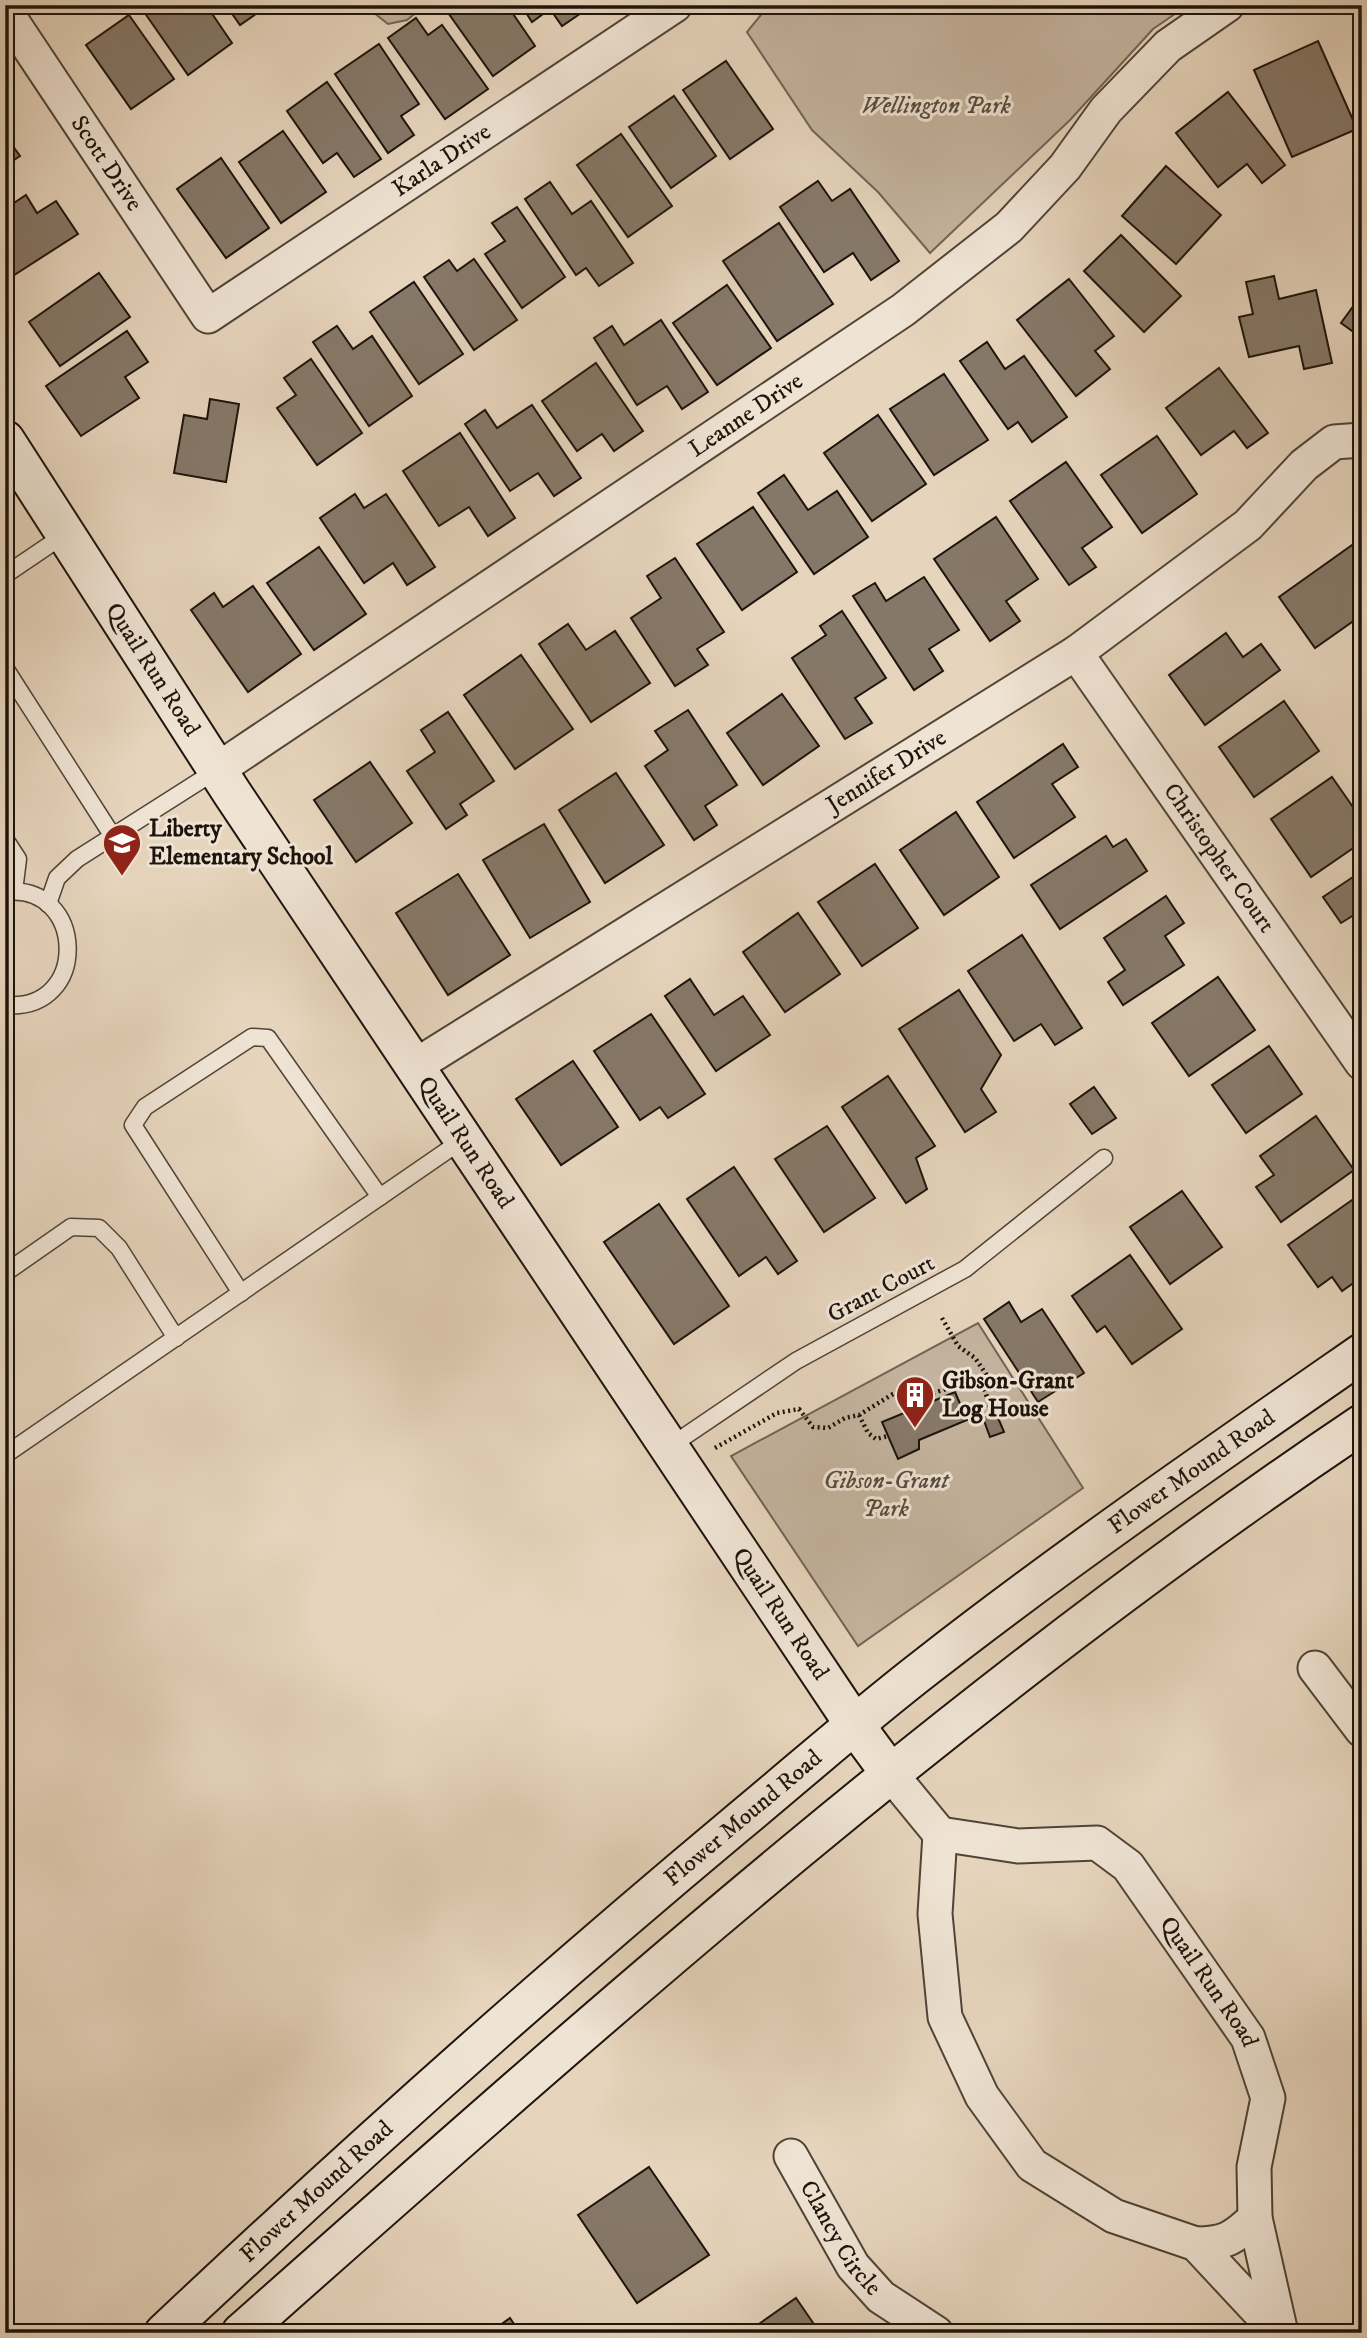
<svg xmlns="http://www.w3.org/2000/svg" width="1367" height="2338" font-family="'IM FELL DW Pica',serif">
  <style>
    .green { fill: #c4b39e; stroke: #706455; stroke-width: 2 }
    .building { fill: #867868; stroke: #1d140c; stroke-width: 2 }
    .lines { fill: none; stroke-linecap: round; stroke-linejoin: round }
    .lane-casing { stroke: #4f4438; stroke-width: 19 }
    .street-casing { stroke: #4f4438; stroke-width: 37 }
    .secondary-casing { stroke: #1d140c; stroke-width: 42 }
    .path { stroke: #1d140c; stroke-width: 4.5; stroke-dasharray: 2 3.5; stroke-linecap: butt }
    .lane { stroke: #efe3d3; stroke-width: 16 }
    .street { stroke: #efe3d3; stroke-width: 33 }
    .secondary { stroke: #efe3d3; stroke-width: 38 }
    .labels { text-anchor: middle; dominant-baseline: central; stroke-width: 6; stroke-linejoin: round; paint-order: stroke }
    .park-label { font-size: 24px; font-style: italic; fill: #574c3f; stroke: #efe3d3 }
    .street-label { font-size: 24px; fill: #1d140c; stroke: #efe3d3 }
    .poi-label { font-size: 24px; font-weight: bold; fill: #1d140c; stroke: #efe3d3; text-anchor: start }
  </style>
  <rect width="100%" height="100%" fill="#e6d4bc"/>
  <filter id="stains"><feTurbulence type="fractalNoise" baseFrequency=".00286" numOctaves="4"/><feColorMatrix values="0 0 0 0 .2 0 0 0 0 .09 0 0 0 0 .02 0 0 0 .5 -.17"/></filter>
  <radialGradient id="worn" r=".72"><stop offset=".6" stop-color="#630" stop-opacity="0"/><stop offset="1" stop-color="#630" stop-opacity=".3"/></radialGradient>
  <!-- green -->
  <g class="green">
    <path d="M 364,5 L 425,5 L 407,20 L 388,24 Z"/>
    <path d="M 769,5 L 1188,5 L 1153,29 L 1070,120 L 930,253 L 878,192 L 812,130 L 747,32 Z"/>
    <path d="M 978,1323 L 1083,1488 L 858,1646 L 731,1456 Z"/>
  </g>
  <!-- building -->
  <g class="building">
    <path d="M 147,5 L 206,5 L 232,43 L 188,75 L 142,9 Z"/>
    <path d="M 226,5 L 269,5 L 240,25 Z"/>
    <path d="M 446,5 L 507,5 L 535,46 L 493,76 L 444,7 Z"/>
    <path d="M 521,5 L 584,5 L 587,9 L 562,26 L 550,9 L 532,22 Z"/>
    <path d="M 129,15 L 174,79 L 131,109 L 86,45 Z"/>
    <path d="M 416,18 L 428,35 L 442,25 L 488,89 L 445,119 L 388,38 Z"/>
    <path d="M 1318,41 L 1357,129 L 1292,157 L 1254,70 Z"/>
    <path d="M 379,44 L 419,104 L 401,116 L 414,135 L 388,153 L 335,74 Z"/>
    <path d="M 726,61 L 773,129 L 730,159 L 683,90 Z"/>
    <path d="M 1362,72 L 1362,99 L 1355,74 Z"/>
    <path d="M 327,82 L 381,159 L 354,177 L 337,153 L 323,163 L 287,111 Z"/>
    <path d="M 1228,92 L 1285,165 L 1262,183 L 1247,164 L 1218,187 L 1176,133 Z"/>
    <path d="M 674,96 L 716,156 L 671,188 L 629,127 Z"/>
    <path d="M 283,131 L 326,192 L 281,223 L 239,162 Z"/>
    <path d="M 621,134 L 672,206 L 628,237 L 577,165 Z"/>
    <path d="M 5,135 L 20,156 L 5,166 Z"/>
    <path d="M 221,158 L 269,228 L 226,258 L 177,189 Z"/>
    <path d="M 1166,166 L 1221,215 L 1176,264 L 1122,216 Z"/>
    <path d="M 818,181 L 832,201 L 850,189 L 899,261 L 871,280 L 853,253 L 824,272 L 780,207 Z"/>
    <path d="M 550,182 L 572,214 L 591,201 L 633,263 L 599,286 L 586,268 L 576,275 L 525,199 Z"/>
    <path d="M 26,195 L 37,213 L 56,201 L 78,234 L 5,281 L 5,209 Z"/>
    <path d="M 517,207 L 565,277 L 522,308 L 485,254 L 505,241 L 492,223 Z"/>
    <path d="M 779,223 L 833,304 L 777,341 L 723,261 Z"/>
    <path d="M 1121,235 L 1181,296 L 1144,332 L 1084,271 Z"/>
    <path d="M 474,259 L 517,320 L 474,350 L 424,277 L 449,260 L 457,271 Z"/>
    <path d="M 99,273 L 130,317 L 60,366 L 29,322 Z"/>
    <path d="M 1274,276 L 1279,299 L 1316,290 L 1332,363 L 1304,369 L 1299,346 L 1249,357 L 1239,317 L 1253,314 L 1246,282 Z"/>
    <path d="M 1069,279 L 1114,336 L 1095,351 L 1110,369 L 1076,396 L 1017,320 Z"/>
    <path d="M 414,282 L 463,354 L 419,384 L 370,312 Z"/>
    <path d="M 727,285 L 771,348 L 717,385 L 673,323 Z"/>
    <path d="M 1362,294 L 1362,338 L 1341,323 Z"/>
    <path d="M 661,320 L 708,392 L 682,409 L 667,386 L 637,405 L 594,338 L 612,326 L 624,345 Z"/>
    <path d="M 337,326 L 353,349 L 372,336 L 412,396 L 369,426 L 313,342 Z"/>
    <path d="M 127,331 L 148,362 L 125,377 L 139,398 L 81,436 L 46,386 Z"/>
    <path d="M 987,342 L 1005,369 L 1024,356 L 1067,417 L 1032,442 L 1018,422 L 1008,429 L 960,361 Z"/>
    <path d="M 311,359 L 362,433 L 317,465 L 277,408 L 296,395 L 284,378 Z"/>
    <path d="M 596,363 L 643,431 L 614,451 L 602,434 L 577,451 L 542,401 Z"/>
    <path d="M 1219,368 L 1268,433 L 1247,448 L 1234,431 L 1201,455 L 1166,408 Z"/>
    <path d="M 944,374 L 988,440 L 934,475 L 890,409 Z"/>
    <path d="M 210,399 L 239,404 L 226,482 L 174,473 L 184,415 L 207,419 Z"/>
    <path d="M 532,405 L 581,478 L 554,496 L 538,473 L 510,491 L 465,424 L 485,410 L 497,428 Z"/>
    <path d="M 878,415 L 926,484 L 872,521 L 824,453 Z"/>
    <path d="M 460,433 L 515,518 L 488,536 L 469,507 L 439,526 L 403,471 Z"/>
    <path d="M 1157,436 L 1197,494 L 1142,533 L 1101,475 Z"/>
    <path d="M 1066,462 L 1112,527 L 1082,548 L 1096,567 L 1069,585 L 1010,501 Z"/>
    <path d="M 784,475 L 808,510 L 837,491 L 868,537 L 814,574 L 758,493 Z"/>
    <path d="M 355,494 L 364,508 L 386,494 L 435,567 L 407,585 L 393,563 L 364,583 L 320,518 Z"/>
    <path d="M 753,507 L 797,572 L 742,610 L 697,544 Z"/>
    <path d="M 996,517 L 1038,579 L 1006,601 L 1020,621 L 990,641 L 934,559 Z"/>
    <path d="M 1362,538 L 1362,615 L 1315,648 L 1279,597 Z"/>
    <path d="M 319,547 L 366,614 L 314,650 L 267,583 Z"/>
    <path d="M 675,558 L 724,632 L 697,649 L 708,665 L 675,686 L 631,618 L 661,598 L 647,576 Z"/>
    <path d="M 924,577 L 959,630 L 929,649 L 943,671 L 914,690 L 853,596 L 875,583 L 886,601 Z"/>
    <path d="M 253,586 L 301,654 L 248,692 L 191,610 L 214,593 L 223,607 Z"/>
    <path d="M 842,611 L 886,678 L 855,698 L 872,723 L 845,739 L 792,658 L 826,635 L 820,626 Z"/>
    <path d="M 568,624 L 586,650 L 615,631 L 650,683 L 591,722 L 539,644 Z"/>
    <path d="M 1226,633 L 1243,657 L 1261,644 L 1280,670 L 1205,725 L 1169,675 Z"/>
    <path d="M 521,655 L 573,729 L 515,769 L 464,695 Z"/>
    <path d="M 782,694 L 819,746 L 763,785 L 727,733 Z"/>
    <path d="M 1284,701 L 1319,751 L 1254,797 L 1219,747 Z"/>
    <path d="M 688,710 L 737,785 L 705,806 L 717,825 L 694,840 L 645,766 L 668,750 L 655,731 Z"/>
    <path d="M 448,712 L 494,781 L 460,804 L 467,815 L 446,829 L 407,771 L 435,752 L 421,730 Z"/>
    <path d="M 1063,744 L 1078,767 L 1052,784 L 1075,817 L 1014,858 L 977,802 Z"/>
    <path d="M 370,762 L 412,823 L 356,862 L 314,800 Z"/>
    <path d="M 616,773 L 664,845 L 605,883 L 559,810 Z"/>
    <path d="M 1332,777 L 1362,820 L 1362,842 L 1311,877 L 1271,819 Z"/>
    <path d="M 956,812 L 999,877 L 944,915 L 900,850 Z"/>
    <path d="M 544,824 L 590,902 L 530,938 L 483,860 Z"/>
    <path d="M 1106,836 L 1113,847 L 1126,839 L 1147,871 L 1060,929 L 1031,885 Z"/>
    <path d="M 875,864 L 918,928 L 862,966 L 818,902 Z"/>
    <path d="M 1362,871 L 1362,910 L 1341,923 L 1323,897 Z"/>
    <path d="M 458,874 L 510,955 L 448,995 L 396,913 Z"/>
    <path d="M 1166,896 L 1184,923 L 1165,936 L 1184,965 L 1123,1005 L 1108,982 L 1125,970 L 1104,938 Z"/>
    <path d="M 798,913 L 840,974 L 785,1012 L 743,952 Z"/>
    <path d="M 1022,935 L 1082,1028 L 1055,1045 L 1041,1024 L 1014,1041 L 968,971 Z"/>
    <path d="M 1218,977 L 1255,1030 L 1189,1076 L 1152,1023 Z"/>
    <path d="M 690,979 L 714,1015 L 743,996 L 770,1035 L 716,1071 L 665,996 Z"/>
    <path d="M 959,990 L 1001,1055 L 981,1089 L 996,1112 L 965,1132 L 899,1029 Z"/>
    <path d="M 651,1014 L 705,1094 L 668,1118 L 660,1107 L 640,1120 L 594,1051 Z"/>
    <path d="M 1269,1046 L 1302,1094 L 1246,1133 L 1212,1085 Z"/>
    <path d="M 573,1061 L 618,1127 L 561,1165 L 516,1099 Z"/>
    <path d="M 888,1076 L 935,1146 L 916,1158 L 927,1189 L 906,1203 L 842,1107 Z"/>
    <path d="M 1094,1087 L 1116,1118 L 1092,1134 L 1070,1104 Z"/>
    <path d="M 1316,1116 L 1354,1170 L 1281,1222 L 1256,1187 L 1274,1175 L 1260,1156 Z"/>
    <path d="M 827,1126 L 875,1198 L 824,1232 L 775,1159 Z"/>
    <path d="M 734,1167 L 797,1261 L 778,1274 L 766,1257 L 739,1276 L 687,1199 Z"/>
    <path d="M 1182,1191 L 1222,1247 L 1170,1284 L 1130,1227 Z"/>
    <path d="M 1352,1200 L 1362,1213 L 1362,1277 L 1342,1291 L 1332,1277 L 1318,1287 L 1288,1245 Z"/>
    <path d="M 659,1204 L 729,1306 L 674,1344 L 604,1242 Z"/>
    <path d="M 1130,1255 L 1182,1329 L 1132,1364 L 1105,1326 L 1097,1332 L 1072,1296 Z"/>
    <path d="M 1009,1302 L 1021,1322 L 1042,1309 L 1084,1373 L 1038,1402 L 984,1319 Z"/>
    <path d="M 955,1392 L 967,1420 L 919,1440 L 919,1449 L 898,1459 L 882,1422 Z"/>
    <path d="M 996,1413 L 1004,1432 L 990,1437 L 983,1418 Z"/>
    <path d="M 649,2167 L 709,2255 L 637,2303 L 578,2215 Z"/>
    <path d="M 796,2298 L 820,2333 L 746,2333 Z"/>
    <path d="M 510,2318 L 520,2333 L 489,2333 Z"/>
  </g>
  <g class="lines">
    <!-- lane casing -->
    <g class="lane-casing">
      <g id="lane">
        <path d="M 5,575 L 67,533"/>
        <path d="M 5,668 L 112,835"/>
        <path d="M 5,839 L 18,859 L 14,891"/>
        <path d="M 5,892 C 86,882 91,1013 5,1005"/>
        <path d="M 48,904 L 57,878 L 77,859 L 217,770"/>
        <path d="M 5,1273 L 71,1227 L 99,1228 L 119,1248 L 176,1338"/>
        <path d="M 241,1293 L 133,1125 L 145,1107 L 252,1037 L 268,1038 L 380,1197"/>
        <path d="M 669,1447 L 796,1361 L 965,1269 L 1104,1158"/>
        <path d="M 5,1455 L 464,1139"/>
      </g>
    </g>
    <!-- street casing -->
    <g class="street-casing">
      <g id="street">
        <path id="s1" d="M 14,5 L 5,11 L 208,316 L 675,5"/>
        <path id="s2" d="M 1076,653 L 1362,1063"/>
        <path id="s3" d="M 217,770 L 903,310 L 1009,227 L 1065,167 L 1106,110 L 1168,46 L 1227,5"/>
        <path id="s4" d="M 415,1066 L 1076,653 L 1248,525 L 1304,465 L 1334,442 L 1362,440"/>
        <path d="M 1315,1668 L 1362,1730"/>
        <path d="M 890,1773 L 940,1834 L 935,1914 L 945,2017 L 982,2096 L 1032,2165 L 1114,2216 L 1196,2244 L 1279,2333"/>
        <path id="s5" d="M 940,1834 L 1018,1846 L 1097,1843 L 1128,1866 L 1248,2038 L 1268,2098 L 1254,2167 L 1255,2218 L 1281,2333"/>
        <path id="s6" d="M 791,2156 L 853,2266 L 881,2297 L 936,2333"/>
        <path d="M 1196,2244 C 1225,2244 1234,2238 1255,2218"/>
      </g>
    </g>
    <!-- secondary casing -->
    <g class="secondary-casing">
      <g id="secondary">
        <path id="s7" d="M 5,440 L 232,793 L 854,1724 L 890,1773"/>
        <path id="s8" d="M 164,2333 C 349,2159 539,1989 734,1826 C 798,1773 860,1718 926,1667 C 1067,1557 1215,1455 1362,1353"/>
        <path d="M 241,2333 C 601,2014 962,1692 1362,1424"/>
      </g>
    </g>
    <!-- path -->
    <g class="path">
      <path d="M 942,1318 L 958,1346 L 975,1358 L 986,1374 L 984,1388 L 992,1413"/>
      <path d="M 859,1415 L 868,1433 L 876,1439 L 888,1436"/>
      <path d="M 715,1448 L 777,1413 L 799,1409 L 813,1427 L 828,1428 L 845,1418 L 859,1415 L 893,1394 L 912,1387 L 933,1393 L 946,1389 L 968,1386"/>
    </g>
    <!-- lane -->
    <use href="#lane" class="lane"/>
    <!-- street -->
    <use href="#street" class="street"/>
    <!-- secondary -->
    <use href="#secondary" class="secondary"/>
  </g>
  <!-- icons -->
  <defs>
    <g id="school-pin" transform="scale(2.0125)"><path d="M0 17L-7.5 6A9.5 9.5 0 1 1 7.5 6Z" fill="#8f2418" stroke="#efe3d3"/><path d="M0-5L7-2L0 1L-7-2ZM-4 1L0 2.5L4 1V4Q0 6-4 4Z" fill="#fff"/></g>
    <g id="building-pin" transform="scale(2.0125)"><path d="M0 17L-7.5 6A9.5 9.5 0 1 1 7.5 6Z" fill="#8f2418" stroke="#efe3d3"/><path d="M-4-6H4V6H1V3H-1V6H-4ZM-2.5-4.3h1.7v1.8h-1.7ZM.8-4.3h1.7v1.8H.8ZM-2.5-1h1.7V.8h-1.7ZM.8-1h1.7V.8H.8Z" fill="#fff"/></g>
  </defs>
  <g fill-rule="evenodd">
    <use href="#school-pin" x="122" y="843"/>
    <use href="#building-pin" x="915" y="1395"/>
  </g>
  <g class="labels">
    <!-- park labels -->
    <g class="park-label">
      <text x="936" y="106">Wellington Park</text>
      <text x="886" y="1481">Gibson-Grant<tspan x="886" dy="28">Park</tspan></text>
    </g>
    <!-- street labels -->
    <g class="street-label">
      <text stroke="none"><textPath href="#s1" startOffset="658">Karla Drive</textPath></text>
      <text stroke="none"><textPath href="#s1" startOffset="194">Scott Drive</textPath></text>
      <text stroke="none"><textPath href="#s3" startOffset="637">Leanne Drive</textPath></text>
      <text stroke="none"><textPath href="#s7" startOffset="273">Quail Run Road</textPath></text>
      <text stroke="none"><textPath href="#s4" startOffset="556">Jennifer Drive</textPath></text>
      <text stroke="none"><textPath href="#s2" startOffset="250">Christopher Court</textPath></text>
      <text stroke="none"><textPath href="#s7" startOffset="840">Quail Run Road</textPath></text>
      <text transform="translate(881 1289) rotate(-28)">Grant Court</text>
      <text stroke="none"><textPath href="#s8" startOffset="1342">Flower Mound Road</textPath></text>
      <text stroke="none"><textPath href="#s7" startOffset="1407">Quail Run Road</textPath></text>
      <text stroke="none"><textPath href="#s8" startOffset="775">Flower Mound Road</textPath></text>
      <text stroke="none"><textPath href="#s5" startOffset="338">Quail Run Road</textPath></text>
      <text stroke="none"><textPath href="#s8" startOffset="208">Flower Mound Road</textPath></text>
      <text stroke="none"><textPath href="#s6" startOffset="96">Clancy Circle</textPath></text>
    </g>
    <!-- poi labels -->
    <g class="poi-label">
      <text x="149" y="829">Liberty<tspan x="149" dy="28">Elementary School</tspan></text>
      <text x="942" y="1381">Gibson-Grant<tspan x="942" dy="28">Log House</tspan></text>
    </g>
  </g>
  <!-- margin -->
  <rect width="1367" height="2338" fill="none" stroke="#e6d4bc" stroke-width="28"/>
  <rect x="7" y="7" width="1353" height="2324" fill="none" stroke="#1d140c" stroke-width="3.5"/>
  <rect x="14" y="14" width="1339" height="2310" fill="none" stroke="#1d140c" stroke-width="2"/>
  <rect width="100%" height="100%" filter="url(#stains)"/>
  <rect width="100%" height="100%" fill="url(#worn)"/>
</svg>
